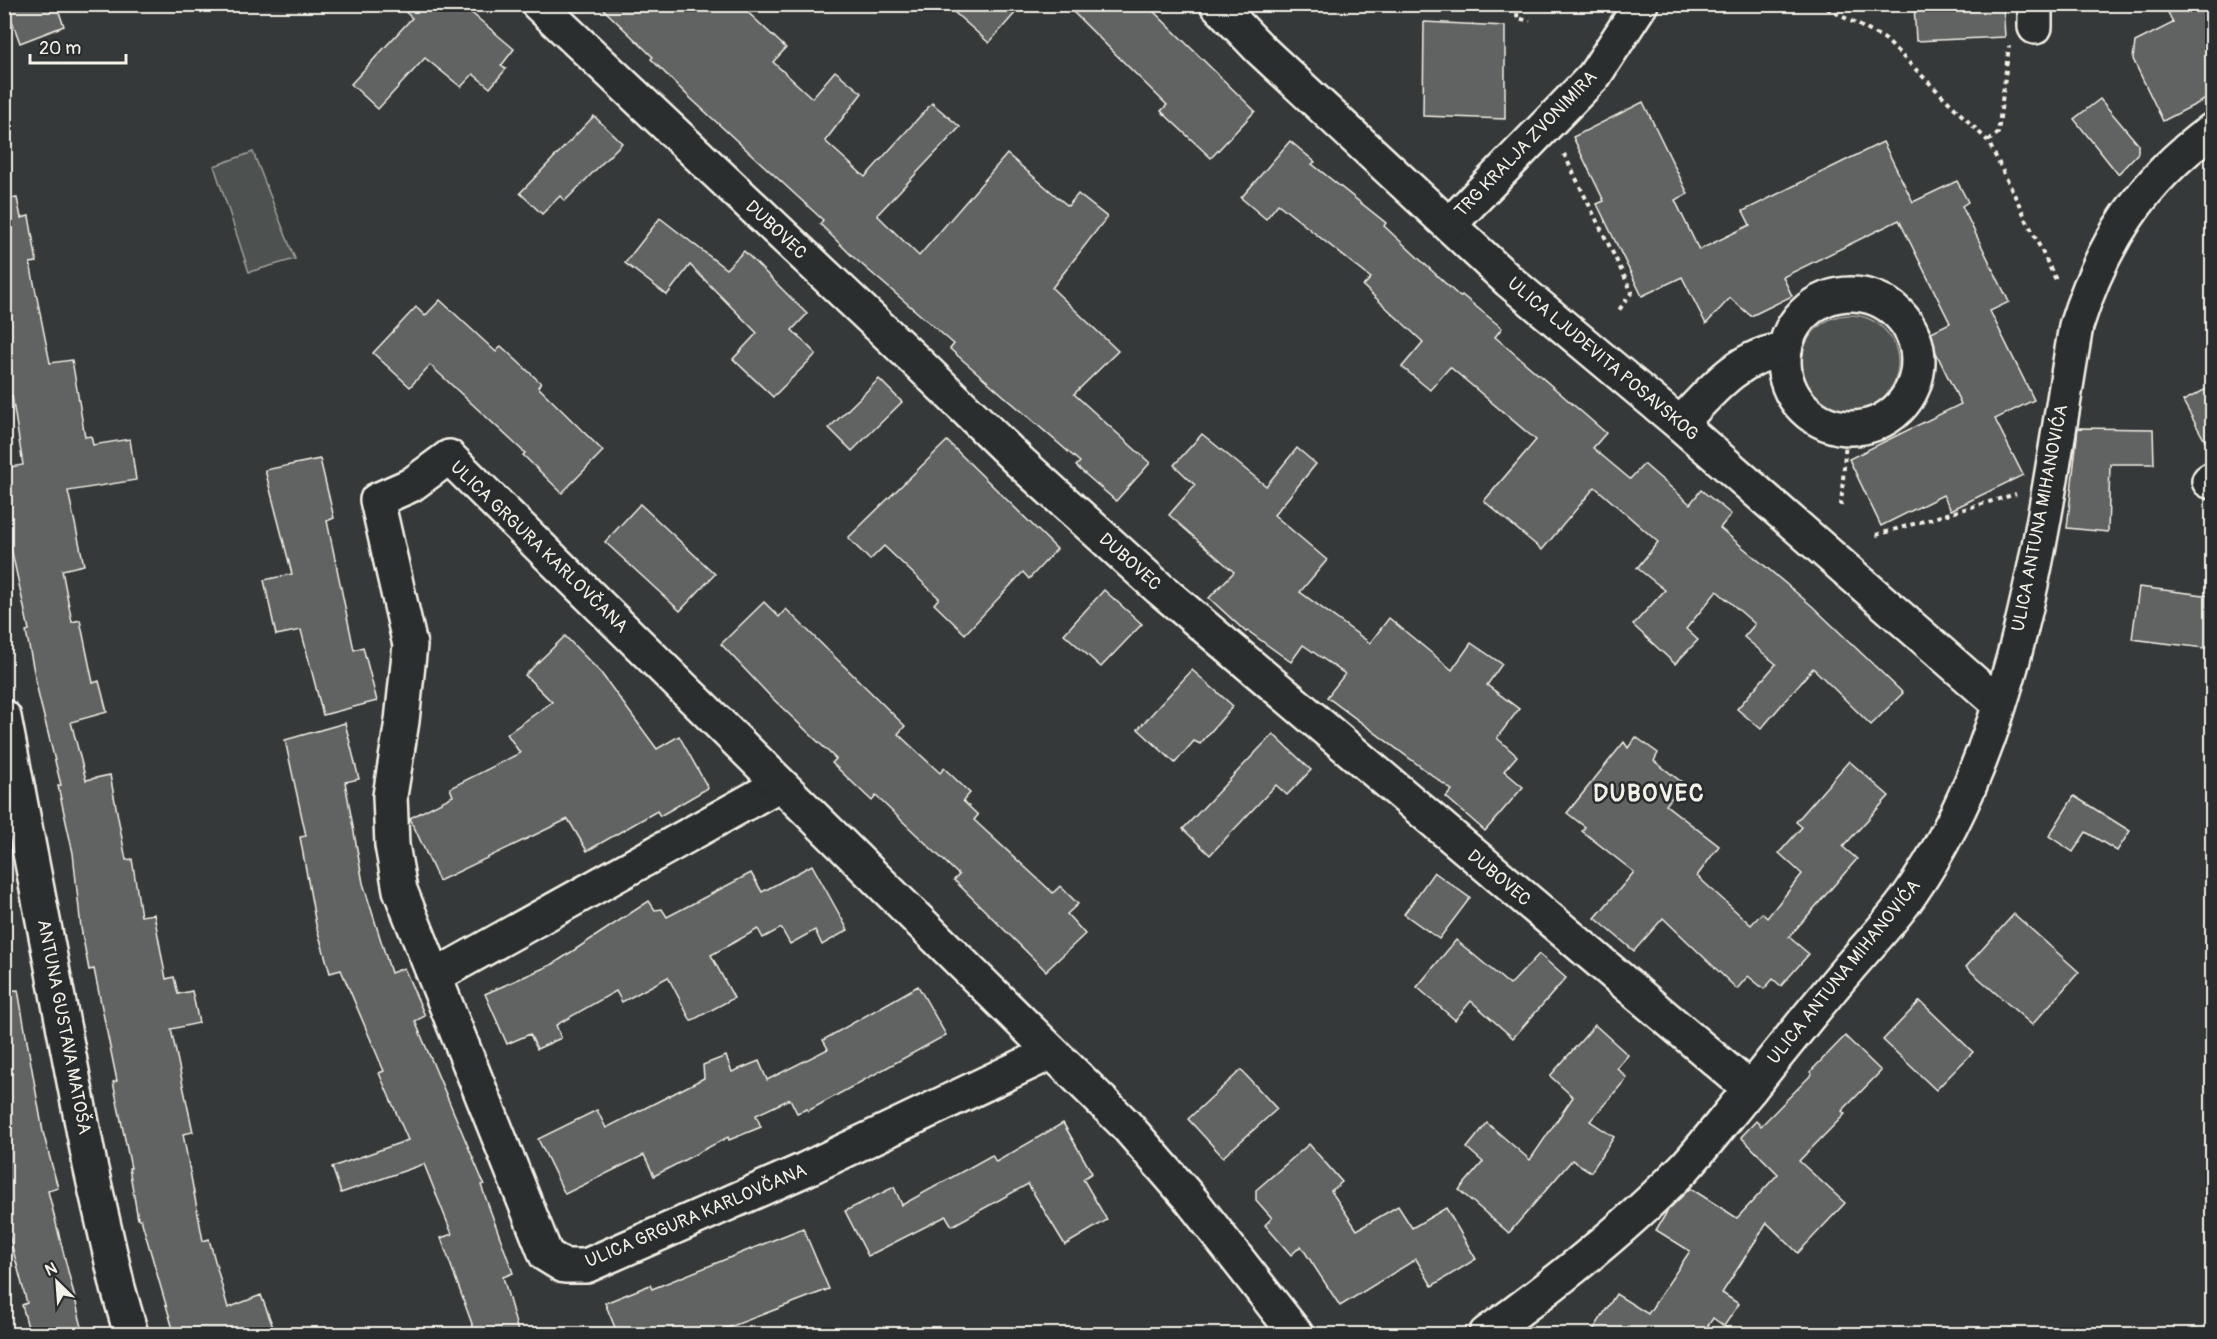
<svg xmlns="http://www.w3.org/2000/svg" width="2217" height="1339" font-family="Pangolin,sans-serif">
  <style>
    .green { fill: #4e514f; stroke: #a1a19c; stroke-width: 1.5 }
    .building { fill: #616362; stroke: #f4f1e8; stroke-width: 1.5 }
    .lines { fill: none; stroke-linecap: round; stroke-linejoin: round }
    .minor-casing { stroke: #f4f1e8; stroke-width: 38 }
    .major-casing { stroke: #f4f1e8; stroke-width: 38 }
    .path { stroke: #f4f1e8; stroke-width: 4; stroke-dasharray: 4.5 4.5; stroke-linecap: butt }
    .minor { stroke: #2a2d2e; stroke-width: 33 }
    .major { stroke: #2a2d2e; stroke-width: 33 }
    .labels { text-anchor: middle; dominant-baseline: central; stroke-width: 5; stroke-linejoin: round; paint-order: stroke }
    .street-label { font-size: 18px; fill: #f4f1e8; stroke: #2a2d2e }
    .district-label { font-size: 24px; font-weight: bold; letter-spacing: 1.5px; fill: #f4f1e8; stroke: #2a2d2e }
  </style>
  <rect width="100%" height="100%" fill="#363939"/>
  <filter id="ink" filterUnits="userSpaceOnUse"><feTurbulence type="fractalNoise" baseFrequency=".0167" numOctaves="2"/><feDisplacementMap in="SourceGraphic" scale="12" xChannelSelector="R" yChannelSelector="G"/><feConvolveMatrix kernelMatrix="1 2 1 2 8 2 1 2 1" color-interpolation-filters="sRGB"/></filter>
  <g filter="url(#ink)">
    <!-- green -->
    <g class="green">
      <path d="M 253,152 L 295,259 L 249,272 L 214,166 Z"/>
      <circle cx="1850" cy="363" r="48"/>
    </g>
    <!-- building -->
    <g class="building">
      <path d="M 6,4 L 56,4 L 64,26 L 20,43 Z"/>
      <path d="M 397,4 L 461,4 L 514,49 L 501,66 L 506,69 L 490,88 L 473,74 L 461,87 L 425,58 L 378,109 L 351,84 L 412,18 Z"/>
      <path d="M 598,4 L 739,4 L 786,48 L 773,62 L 812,98 L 835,71 L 862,93 L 825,141 L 865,177 L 932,103 L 960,127 L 877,215 L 919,256 L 1007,154 L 1068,206 L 1078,194 L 1107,217 L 1052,288 L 1118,351 L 1074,394 L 1150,463 L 1116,501 L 1076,466 L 1080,462 L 950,349 L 954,344 L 852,256 L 820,224 L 823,220 L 687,95 L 651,59 L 653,57 Z"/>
      <path d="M 945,4 L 1023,4 L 989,43 Z"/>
      <path d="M 1065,4 L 1146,4 L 1255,111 L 1211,158 L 1161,111 L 1167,105 Z"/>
      <path d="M 1914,4 L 2003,4 L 2005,37 L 1916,41 Z"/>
      <path d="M 2164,4 L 2212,4 L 2212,96 L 2163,121 L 2133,59 L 2135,42 L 2173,23 Z"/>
      <path d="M 1424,22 L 1505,26 L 1505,119 L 1423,116 Z"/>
      <path d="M 2100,99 L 2138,144 L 2138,153 L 2118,174 L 2074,119 Z"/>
      <path d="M 1643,102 L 1688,194 L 1675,200 L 1699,250 L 1750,225 L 1743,211 L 1883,142 L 1913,202 L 1957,181 L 1968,202 L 1962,206 L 2009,302 L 1990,311 L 2034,400 L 1995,419 L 2023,475 L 1951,510 L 1943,495 L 1881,526 L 1849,459 L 1961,404 L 1927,334 L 1950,323 L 1899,220 L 1783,277 L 1792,296 L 1751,316 L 1730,298 L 1706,324 L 1682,277 L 1642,296 L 1597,204 L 1604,201 L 1573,137 Z"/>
      <path d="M 594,116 L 622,143 L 565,201 L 560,196 L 542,214 L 520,193 Z"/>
      <path d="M 1290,141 L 1315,162 L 1312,164 L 1386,223 L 1384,226 L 1460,297 L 1462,295 L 1502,328 L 1495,337 L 1606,433 L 1593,448 L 1630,479 L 1644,464 L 1690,504 L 1701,490 L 1731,514 L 1720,528 L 1812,606 L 1903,693 L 1871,725 L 1813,668 L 1761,729 L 1737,709 L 1776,664 L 1744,637 L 1755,624 L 1717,591 L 1686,629 L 1698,640 L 1675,664 L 1633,625 L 1665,590 L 1637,568 L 1658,542 L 1595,487 L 1542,550 L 1484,501 L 1536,440 L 1450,367 L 1430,390 L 1402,367 L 1423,342 L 1363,286 L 1371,278 L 1278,204 L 1266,219 L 1241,198 Z"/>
      <path d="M 17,198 L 21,218 L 29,216 L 37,262 L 30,263 L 50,363 L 72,360 L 85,437 L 91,436 L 93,445 L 130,439 L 136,480 L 68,491 L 84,565 L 62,570 L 72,622 L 80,620 L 93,683 L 99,681 L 107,712 L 71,722 L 86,780 L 110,775 L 126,860 L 132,859 L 141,916 L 154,914 L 166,979 L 174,977 L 178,994 L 192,991 L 199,1023 L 171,1029 L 193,1132 L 183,1134 L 203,1241 L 209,1239 L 228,1308 L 261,1295 L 276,1335 L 165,1335 L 173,1329 L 141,1219 L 138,1219 L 129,1168 L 131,1168 L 113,1082 L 117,1081 L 94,969 L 89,970 L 81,928 L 73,853 L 58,786 L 61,785 L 39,697 L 26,631 L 29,630 L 4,516 L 4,468 L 23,465 L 12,396 L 4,398 L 4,199 Z"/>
      <path d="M 660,218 L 726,269 L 744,251 L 807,314 L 792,330 L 816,354 L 773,397 L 733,359 L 757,333 L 690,265 L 667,295 L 625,263 Z"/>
      <path d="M 440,300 L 496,352 L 501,346 L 541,383 L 538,387 L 603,451 L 562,493 L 523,455 L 525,453 L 430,365 L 410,387 L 373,353 L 416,307 L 425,316 Z"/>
      <path d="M 879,379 L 902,402 L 852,451 L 829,428 Z"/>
      <path d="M 2212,386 L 2212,454 L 2183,401 Z"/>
      <path d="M 2078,428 L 2153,429 L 2154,464 L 2110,464 L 2108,532 L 2067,528 Z"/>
      <path d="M 1202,434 L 1266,486 L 1297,448 L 1316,464 L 1274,515 L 1327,560 L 1300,592 L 1370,643 L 1389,618 L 1452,670 L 1471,643 L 1502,664 L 1487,685 L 1519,709 L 1497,738 L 1517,756 L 1504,771 L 1523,787 L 1485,831 L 1446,797 L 1452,790 L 1327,697 L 1345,674 L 1303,645 L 1291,662 L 1248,631 L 1246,632 L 1209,598 L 1234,572 L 1169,515 L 1195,485 L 1174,465 Z"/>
      <path d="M 947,441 L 1057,549 L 1029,579 L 1023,572 L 965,634 L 934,604 L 939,598 L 884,546 L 870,560 L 848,538 Z"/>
      <path d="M 320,459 L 334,518 L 327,521 L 354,650 L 363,647 L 377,701 L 323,715 L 301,630 L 276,635 L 264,580 L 292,574 L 265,470 Z"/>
      <path d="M 640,504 L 715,574 L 680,611 L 605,542 Z"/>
      <path d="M 2139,587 L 2212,596 L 2212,649 L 2132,639 Z"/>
      <path d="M 1104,590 L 1142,624 L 1101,667 L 1064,634 Z"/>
      <path d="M 764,602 L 779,617 L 786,609 L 905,726 L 898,734 L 940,773 L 944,768 L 970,793 L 963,801 L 978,815 L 974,820 L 1053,893 L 1060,886 L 1078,904 L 1067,914 L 1085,934 L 1046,971 L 954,880 L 959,875 L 876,796 L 872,801 L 832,763 L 836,759 L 771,697 L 721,644 Z"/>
      <path d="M 565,636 L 601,673 L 657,749 L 679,736 L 708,788 L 660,816 L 657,811 L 587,851 L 568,819 L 439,881 L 410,818 L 453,796 L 450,788 L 520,753 L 507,734 L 552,702 L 525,675 Z"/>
      <path d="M 1192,670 L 1233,706 L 1200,744 L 1194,741 L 1175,763 L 1138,729 Z"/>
      <path d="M 345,723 L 359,779 L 345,782 L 363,883 L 391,973 L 404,968 L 425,1016 L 415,1021 L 484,1184 L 481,1185 L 513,1273 L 503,1277 L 519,1335 L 476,1335 L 441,1238 L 452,1234 L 424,1164 L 341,1193 L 332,1167 L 408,1140 L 379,1073 L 384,1071 L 341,970 L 330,973 L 316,925 L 300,837 L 306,836 L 285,740 Z"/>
      <path d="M 1273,734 L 1311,770 L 1287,795 L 1276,785 L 1210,855 L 1183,829 Z"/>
      <path d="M 1636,737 L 1658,753 L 1654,761 L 1683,783 L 1666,805 L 1719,846 L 1697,876 L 1751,925 L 1762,913 L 1767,918 L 1802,874 L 1779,853 L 1802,827 L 1796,822 L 1849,761 L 1889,796 L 1843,847 L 1857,859 L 1789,937 L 1809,954 L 1781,986 L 1773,979 L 1764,989 L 1748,976 L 1737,989 L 1663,918 L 1634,951 L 1595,918 L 1634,872 L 1582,831 L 1585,827 L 1567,813 L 1624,742 L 1628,748 Z"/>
      <path d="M 2074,796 L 2130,831 L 2117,851 L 2086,832 L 2073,852 L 2049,836 Z"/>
      <path d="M 812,865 L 848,930 L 822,945 L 815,930 L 790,944 L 781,928 L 763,938 L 758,929 L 711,955 L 734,998 L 691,1021 L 668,977 L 622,1002 L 616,991 L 556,1025 L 561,1038 L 537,1049 L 530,1034 L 507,1044 L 485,994 L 553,964 L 649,901 L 655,910 L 662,909 L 667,917 L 751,873 L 762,892 Z"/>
      <path d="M 1434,872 L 1470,898 L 1439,939 L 1404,914 Z"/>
      <path d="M 2014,914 L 2079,972 L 2032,1025 L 1966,967 Z"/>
      <path d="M 1456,940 L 1510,985 L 1539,954 L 1566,978 L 1513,1038 L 1471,1001 L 1455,1020 L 1417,987 Z"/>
      <path d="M 918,986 L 946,1035 L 808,1111 L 807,1109 L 797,1113 L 790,1099 L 756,1115 L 761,1127 L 729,1140 L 728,1137 L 654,1176 L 644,1155 L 565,1194 L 538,1139 L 597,1110 L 606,1128 L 704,1078 L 703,1065 L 726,1056 L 732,1072 L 759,1061 L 767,1080 L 828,1049 L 823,1040 Z"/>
      <path d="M 18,990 L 43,1132 L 58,1188 L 48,1191 L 84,1335 L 30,1335 L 22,1305 L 27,1303 L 4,1216 L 4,991 Z"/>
      <path d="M 1920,1001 L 1973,1052 L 1936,1090 L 1883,1040 Z"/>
      <path d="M 1595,1025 L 1628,1055 L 1617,1068 L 1627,1078 L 1590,1121 L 1614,1137 L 1591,1172 L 1572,1160 L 1509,1233 L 1459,1190 L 1483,1162 L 1467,1148 L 1487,1123 L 1530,1160 L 1573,1097 L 1550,1076 Z"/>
      <path d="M 1845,1036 L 1881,1071 L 1842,1111 L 1845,1114 L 1799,1161 L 1845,1203 L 1798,1253 L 1767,1223 L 1722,1293 L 1739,1304 L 1724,1326 L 1713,1318 L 1702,1335 L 1590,1335 L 1616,1294 L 1648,1314 L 1690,1251 L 1656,1230 L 1668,1210 L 1690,1188 L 1737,1218 L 1778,1174 L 1741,1137 L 1756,1121 L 1761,1126 L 1812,1074 L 1810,1072 Z"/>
      <path d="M 1241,1070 L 1277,1109 L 1223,1157 L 1188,1119 Z"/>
      <path d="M 1063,1123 L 1092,1173 L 1083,1179 L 1107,1220 L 1065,1245 L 1028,1184 L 952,1226 L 946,1216 L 868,1256 L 845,1211 L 894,1187 L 902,1205 L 992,1155 L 996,1162 Z"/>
      <path d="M 1309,1144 L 1342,1182 L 1331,1191 L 1357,1230 L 1398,1206 L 1412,1228 L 1446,1208 L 1476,1259 L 1432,1286 L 1416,1259 L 1340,1306 L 1301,1246 L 1291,1255 L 1265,1225 L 1272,1218 L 1256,1200 L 1256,1190 Z"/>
      <path d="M 803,1228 L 829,1289 L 709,1335 L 618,1335 L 605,1303 L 650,1285 L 652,1289 Z"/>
    </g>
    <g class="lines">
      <!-- minor casing -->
      <g class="minor-casing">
        <g id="minor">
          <path d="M 1217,4 L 1261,50 L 1509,281 L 1680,424 L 1998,703"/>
          <path d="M 2035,4 L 2035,27"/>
          <path d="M 1450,224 L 1594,76 L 1641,4"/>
          <circle cx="1851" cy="361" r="67"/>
          <path d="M 1680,424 C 1710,392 1740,354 1785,350"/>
          <path d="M 2209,481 L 2212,479"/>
          <path d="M 4,717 L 90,1165 L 118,1288 L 131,1334"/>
          <path d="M 437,975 L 780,784"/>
          <path d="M 1052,1052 L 804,1170 L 586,1266 L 564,1266 L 546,1255 L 400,890 L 392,845 L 390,796 L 402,721 L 410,645 L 377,500 L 411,485 L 449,457 L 1126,1125 L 1192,1201 L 1296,1334"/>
          <path d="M 1750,1089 C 1782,1049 1814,1009 1847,970 C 1869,944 1893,920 1911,893 C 2022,733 2044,513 2076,326 C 2102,243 2142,181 2212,130"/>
        </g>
      </g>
      <!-- major casing -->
      <g class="major-casing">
        <path id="major" d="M 538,4 L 918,363 L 1020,462 L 1159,588 L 1750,1089 C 1728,1115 1708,1142 1685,1167 C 1624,1230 1557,1283 1486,1334"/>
      </g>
      <!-- path -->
      <g class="path">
        <path d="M 1518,4 L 1517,18 L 1530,21"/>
        <path d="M 1819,4 L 1885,39 L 1988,141 L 2057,282"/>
        <path d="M 1988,141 L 1998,133 L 2009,46"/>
        <path d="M 1564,154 L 1632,292 L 1619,310"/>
        <path d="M 1841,506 L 1847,427"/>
        <path d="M 1876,535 L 2016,494"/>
      </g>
      <!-- minor -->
      <use href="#minor" class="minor"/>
      <!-- major -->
      <use href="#major" class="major"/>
    </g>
  </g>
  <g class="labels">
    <!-- street labels -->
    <g class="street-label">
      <text transform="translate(1526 144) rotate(-46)">TRG KRALJA ZVONIMIRA</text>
      <text transform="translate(776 230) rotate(43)">DUBOVEC</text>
      <text transform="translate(1603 359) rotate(40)">ULICA LJUDEVITA POSAVSKOG</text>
      <text transform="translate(2040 518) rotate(-79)">ULICA ANTUNA MIHANOVIĆA</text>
      <text transform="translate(539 547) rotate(44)">ULICA GRGURA KARLOVČANA</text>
      <text transform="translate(1130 562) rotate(42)">DUBOVEC</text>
      <text transform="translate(1499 878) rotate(40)">DUBOVEC</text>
      <text transform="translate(1844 972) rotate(-51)">ULICA ANTUNA MIHANOVIĆA</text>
      <text transform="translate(64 1027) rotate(79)">ANTUNA GUSTAVA MATOŠA</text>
      <text transform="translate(696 1216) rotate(-23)">ULICA GRGURA KARLOVČANA</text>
    </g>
    <!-- district labels -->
    <g class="district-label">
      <text x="1649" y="793">DUBOVEC</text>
    </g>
  </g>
  <!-- margin -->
  <rect width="2217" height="1339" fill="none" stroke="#2a2d2e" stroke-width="24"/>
  <rect x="12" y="12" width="2193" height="1315" fill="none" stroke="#f4f1e8" stroke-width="2" filter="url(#ink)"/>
  <!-- north arrow -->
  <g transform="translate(57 1282) rotate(335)" stroke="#2a2d2e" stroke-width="4.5" paint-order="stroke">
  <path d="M0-4.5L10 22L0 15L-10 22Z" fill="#f4f1e8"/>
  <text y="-9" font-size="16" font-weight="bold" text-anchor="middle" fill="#f4f1e8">N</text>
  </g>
  <!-- scale -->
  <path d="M30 54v9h96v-9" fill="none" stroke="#f4f1e8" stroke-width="3"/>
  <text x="39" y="54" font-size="18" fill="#f4f1e8" stroke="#2a2d2e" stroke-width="4.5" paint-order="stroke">20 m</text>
</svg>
